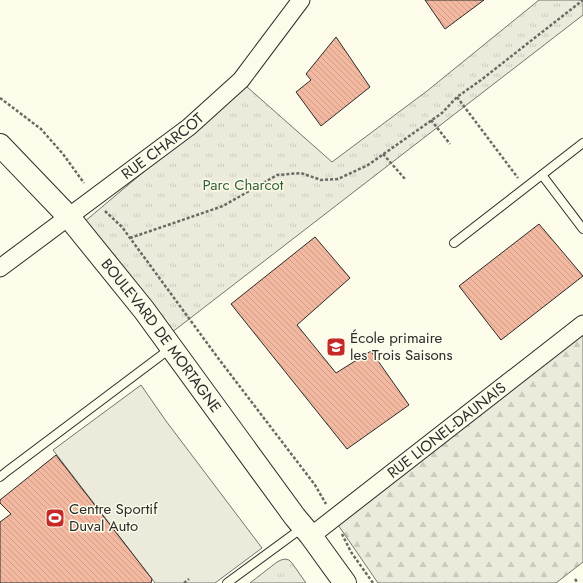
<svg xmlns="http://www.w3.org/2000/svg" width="583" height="583" font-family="Jost,sans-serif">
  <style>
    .forest { fill: url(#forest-firs); stroke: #74746e }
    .park { fill: url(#park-tufts); stroke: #74746e }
    .parking { fill: #eceadb; stroke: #74746e }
    .building { fill: url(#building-back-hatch); stroke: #2b2b2b }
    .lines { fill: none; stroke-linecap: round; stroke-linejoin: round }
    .lane-casing { stroke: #2b2b2b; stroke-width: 10 }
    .street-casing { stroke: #2b2b2b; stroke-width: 19 }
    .secondary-casing { stroke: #2b2b2b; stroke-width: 24 }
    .path { stroke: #6a6964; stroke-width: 2.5; stroke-dasharray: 3 2; stroke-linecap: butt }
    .lane { stroke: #fdfbea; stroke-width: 8 }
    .street { stroke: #fdfbea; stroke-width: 17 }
    .secondary { stroke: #fdfbea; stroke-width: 22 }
    .labels { text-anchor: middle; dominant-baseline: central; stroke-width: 3; stroke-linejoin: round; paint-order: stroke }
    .street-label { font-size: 15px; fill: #2b2b2b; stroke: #fdfbea }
    .park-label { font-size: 15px; fill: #34623c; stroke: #fdfbea }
    .poi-label { font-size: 15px; fill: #2b2b2b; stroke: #fdfbea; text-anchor: start }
  </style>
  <defs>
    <pattern id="forest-firs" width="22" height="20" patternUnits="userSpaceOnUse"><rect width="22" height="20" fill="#ecebdb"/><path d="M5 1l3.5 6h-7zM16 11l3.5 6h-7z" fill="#cbcabc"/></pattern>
    <pattern id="park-tufts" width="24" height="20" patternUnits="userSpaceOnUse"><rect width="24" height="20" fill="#ecebdb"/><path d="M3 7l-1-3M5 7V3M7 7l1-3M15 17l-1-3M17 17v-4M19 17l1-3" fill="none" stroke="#cbcabc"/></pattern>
    <pattern id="building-back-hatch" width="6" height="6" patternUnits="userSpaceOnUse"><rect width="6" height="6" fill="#f2b8a0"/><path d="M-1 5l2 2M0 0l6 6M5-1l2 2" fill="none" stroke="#d09e8a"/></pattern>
  </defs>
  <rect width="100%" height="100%" fill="#fdfbea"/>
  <!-- forest -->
  <path class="forest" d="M 583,324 L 583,562 L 556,583 L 378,583 L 334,519 Z"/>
  <!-- park -->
  <g class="park">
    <path d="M 539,0 L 583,0 L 583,15 L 171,333 L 84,222 L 246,86 L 332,162 L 427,91 Z"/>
    <path d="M 285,559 L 289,560 L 292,563 L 306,583 L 250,583 L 277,562 L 281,560 Z"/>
  </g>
  <!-- parking -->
  <path class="parking" d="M 141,385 L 166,421 L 262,548 L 215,583 L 155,583 L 53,450 Z"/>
  <!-- building -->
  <g class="building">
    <path d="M 425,0 L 484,0 L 445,29 Z"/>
    <path d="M 336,37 L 370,87 L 321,126 L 296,92 L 311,80 L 306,74 Z"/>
    <path d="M 539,224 L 583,276 L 501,340 L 459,286 Z"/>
    <path d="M 315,237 L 350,278 L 297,325 L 336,373 L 371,351 L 409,405 L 347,449 L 231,304 Z"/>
    <path d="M 56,455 L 152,579 L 151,583 L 0,583 L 0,522 L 11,514 L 0,503 L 0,500 Z"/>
  </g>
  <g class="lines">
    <!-- lane casing -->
    <g class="lane-casing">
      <g id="lane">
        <path d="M 542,175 L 583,229"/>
        <path d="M 454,243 L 583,143"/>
        <path d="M 0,477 L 6,472 L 171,348"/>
        <path d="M 227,583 L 302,528"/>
      </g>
    </g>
    <!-- street casing -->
    <g class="street-casing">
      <g id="street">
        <path id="s1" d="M 0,268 L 189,127 L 241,80 L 301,0"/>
        <path id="s2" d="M 311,536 L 583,324"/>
      </g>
    </g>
    <!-- secondary casing -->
    <g class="secondary-casing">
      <g id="secondary">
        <path id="s3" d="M 0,145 L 68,216 L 144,310 L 295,517 L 311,536 L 345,583"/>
      </g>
    </g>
    <!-- path -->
    <g class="path">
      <path d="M 457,97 L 518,178"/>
      <path d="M 0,98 L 41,129 L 63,154 L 84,183"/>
      <path d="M 431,120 L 450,144"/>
      <path d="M 383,154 L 405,179"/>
      <path d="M 105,211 L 122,227 L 218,358 L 315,485 L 326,504"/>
      <path d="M 130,238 L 223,206 L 277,175 L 301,173 L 321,180 L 338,179 L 368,165 L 442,113 L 457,97 L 481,80 L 583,0"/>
      <path d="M 342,534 L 351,552 L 373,583"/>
      <path d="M 575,579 L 578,583"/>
      <path d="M 184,583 L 189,579"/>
    </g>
    <!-- lane -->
    <use href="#lane" class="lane"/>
    <!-- street -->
    <use href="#street" class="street"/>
    <!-- secondary -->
    <use href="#secondary" class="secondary"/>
  </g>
  <!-- icons -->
  <defs>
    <g id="school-square" transform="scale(1)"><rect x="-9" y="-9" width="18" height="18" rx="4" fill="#c62828" stroke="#fdfbea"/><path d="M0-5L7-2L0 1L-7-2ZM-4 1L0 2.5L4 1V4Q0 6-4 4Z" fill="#fff"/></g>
    <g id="stadium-square" transform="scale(1)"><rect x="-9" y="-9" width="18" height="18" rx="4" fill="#c62828" stroke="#fdfbea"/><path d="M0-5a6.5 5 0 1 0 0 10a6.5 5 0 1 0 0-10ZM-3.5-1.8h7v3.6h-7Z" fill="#fff"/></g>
  </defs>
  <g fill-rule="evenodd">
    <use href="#school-square" x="336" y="347"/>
    <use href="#stadium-square" x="55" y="518"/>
  </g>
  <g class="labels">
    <!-- street labels -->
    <g class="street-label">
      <text stroke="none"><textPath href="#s1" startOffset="203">RUE CHARCOT</textPath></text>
      <text stroke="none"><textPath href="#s3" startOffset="250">BOULEVARD DE MORTAGNE</textPath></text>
      <text stroke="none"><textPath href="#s2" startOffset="172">RUE LIONEL-DAUNAIS</textPath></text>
    </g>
    <!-- park labels -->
    <g class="park-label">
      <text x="243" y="185">Parc Charcot</text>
    </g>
    <!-- poi labels -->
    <g class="poi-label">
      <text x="350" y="338">École primaire<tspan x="350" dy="17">les Trois Saisons</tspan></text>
      <text x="69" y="509">Centre Sportif<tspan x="69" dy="17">Duval Auto</tspan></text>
    </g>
  </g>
</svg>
